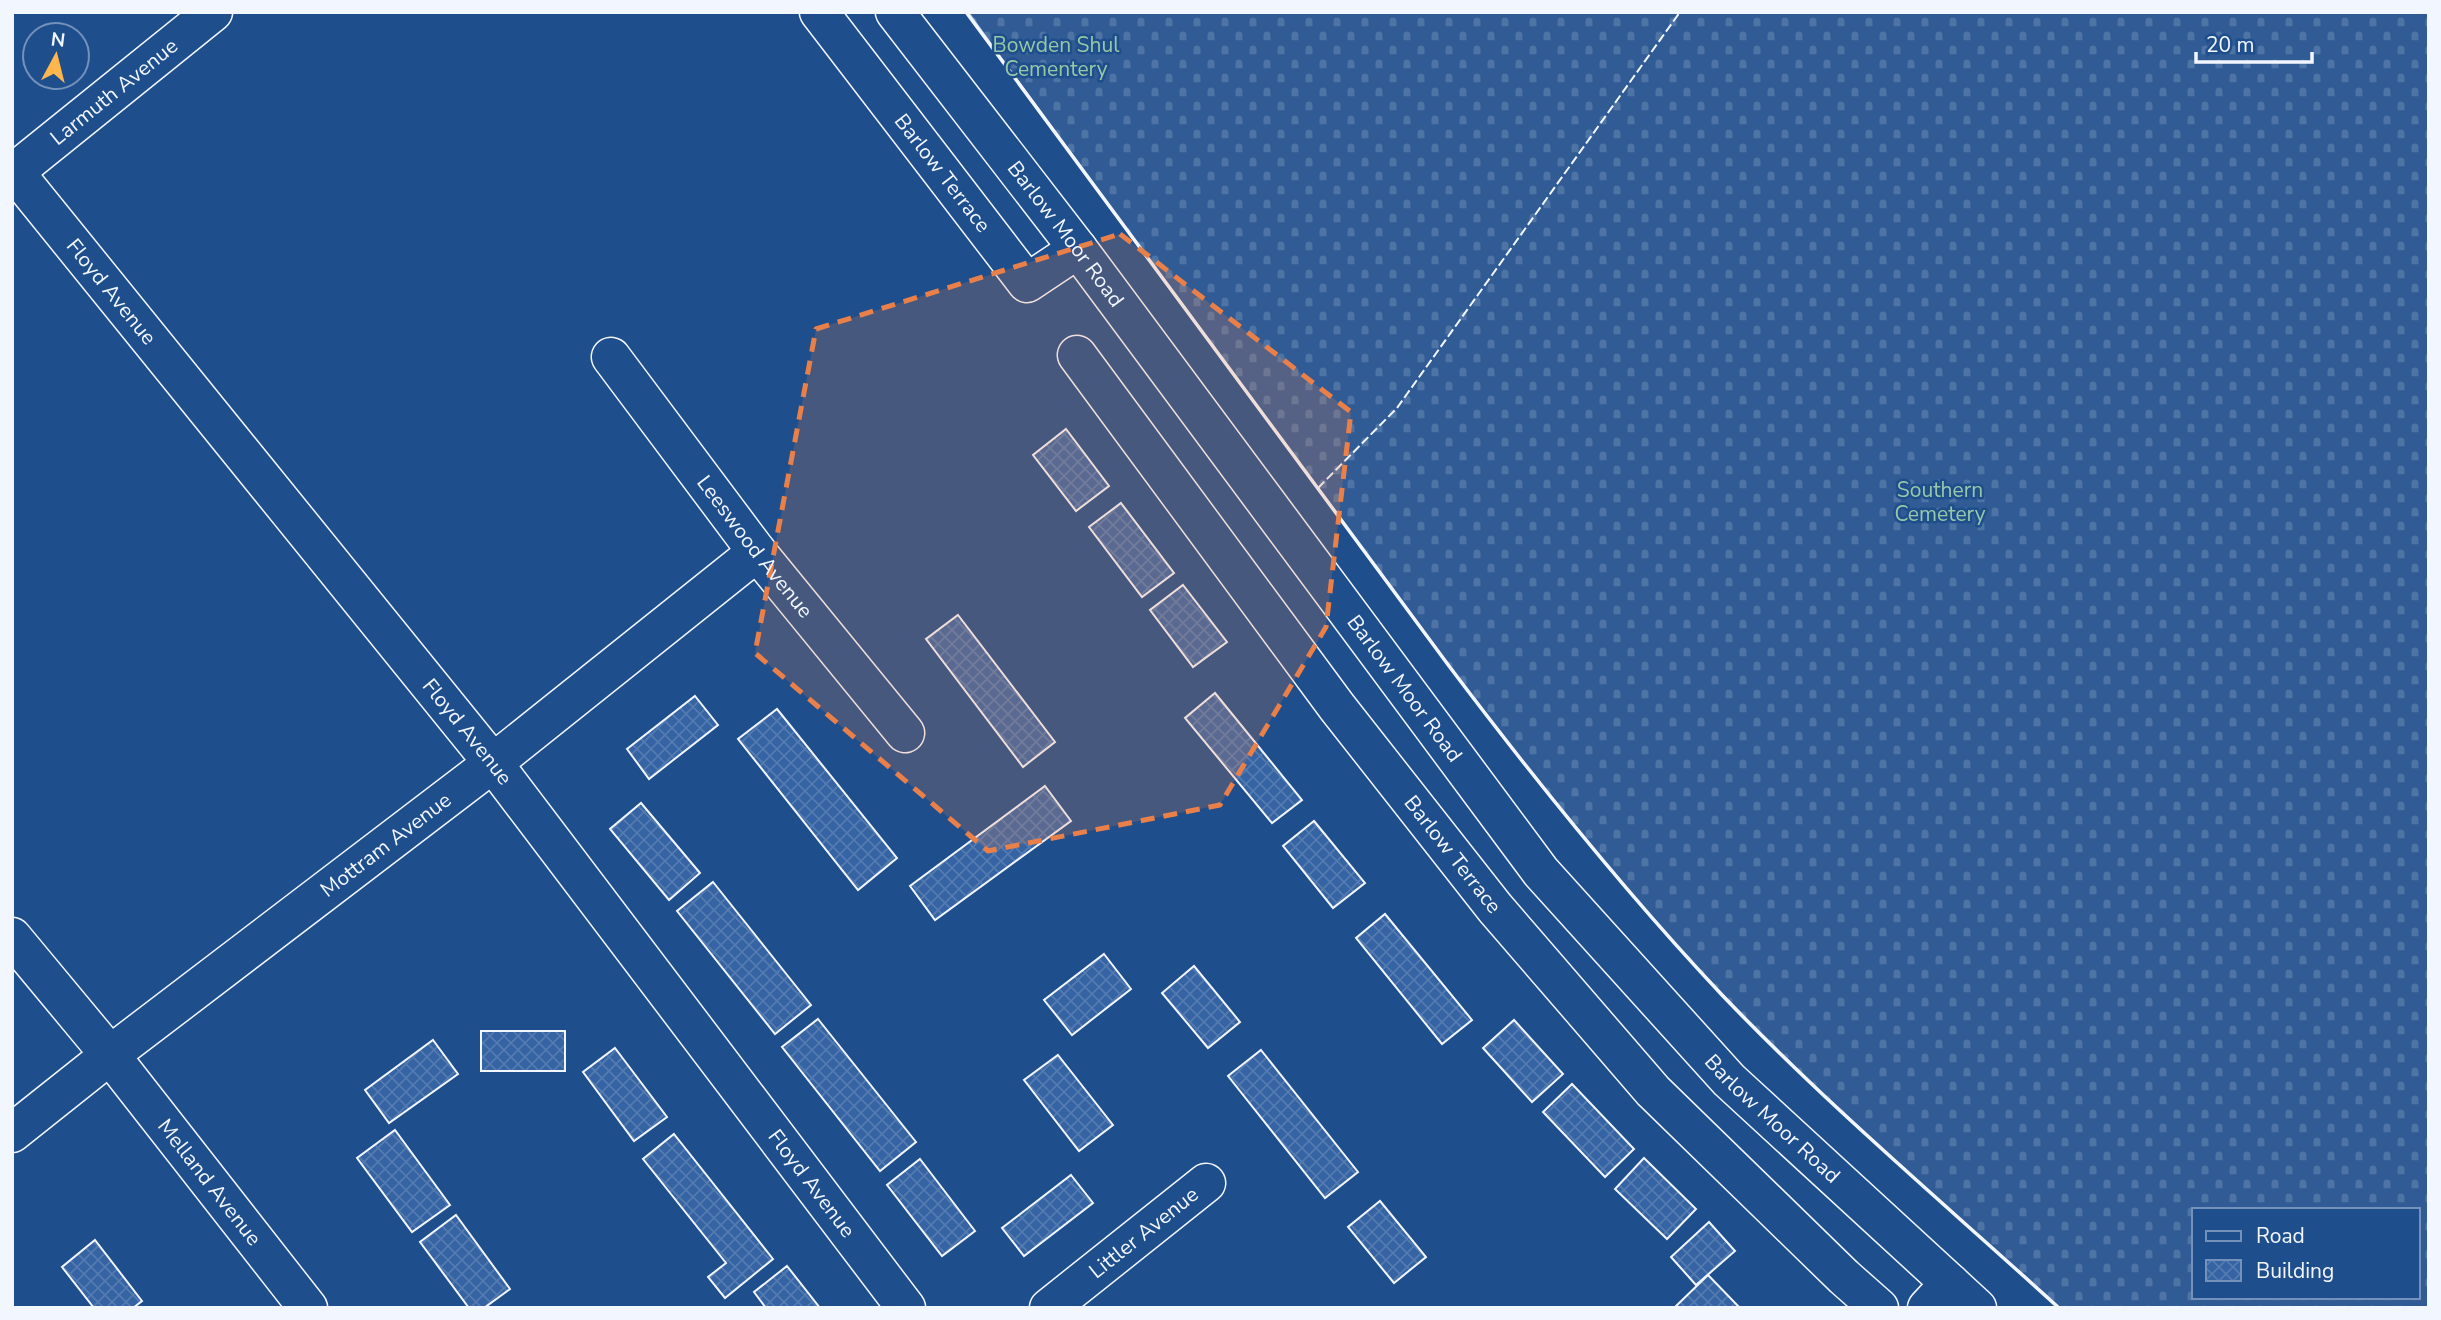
<svg xmlns="http://www.w3.org/2000/svg" width="2441" height="1320" font-family="'Nunito Sans',sans-serif">
  <style>
    .cemetery { fill: url(#cemetery-stones); stroke: #a8bbd7; stroke-width: 2; fill-rule: evenodd }
    .building { fill: url(#building-cross-hatch); stroke: #f2f6ff; stroke-width: 2 }
    .lines { fill: none; stroke-linecap: round; stroke-linejoin: round }
    .minor-casing { stroke: #f2f6ff; stroke-width: 41 }
    .major-casing { stroke: #f2f6ff; stroke-width: 41 }
    .minor { stroke: #1f4e8c; stroke-width: 38 }
    .major { stroke: #1f4e8c; stroke-width: 38 }
    .fence { stroke: #f2f6ff; stroke-width: 2; stroke-dasharray: 9 3.5; stroke-linecap: butt }
    .wall { stroke: #f2f6ff; stroke-width: 3.5 }
    .marked { fill: #ea8049; fill-opacity: 0.2; stroke: #ea8049; stroke-width: 5; stroke-dasharray: 14 9; stroke-linejoin: round }
    .labels { text-anchor: middle; dominant-baseline: central; stroke-width: 5; stroke-linejoin: round; paint-order: stroke }
    .park-label { font-size: 21px; fill: #97c8a6; stroke: #1f4e8c }
    .street-label { font-size: 21px; fill: #f2f6ff; stroke: #1f4e8c }
  </style>
  <defs>
    <pattern id="cemetery-stones" width="16" height="16" patternUnits="userSpaceOnUse" patternTransform="scale(1.75)"><rect width="16" height="16" fill="#305b95"/><path d="M2 7V4a2 2 0 0 1 4 0v3zM10 15v-3a2 2 0 0 1 4 0v3z" fill="#4e73a5"/></pattern>
    <pattern id="building-cross-hatch" width="8" height="8" patternUnits="userSpaceOnUse" patternTransform="scale(1.75)"><rect width="8" height="8" fill="#3563a3"/><path d="M0 0l8 8M0 8l8-8" fill="none" stroke="#537ab1"/></pattern>
  </defs>
  <rect width="100%" height="100%" fill="#1f4e8c"/>
  <!-- cemetery -->
  <path class="cemetery" d="M 968,12 L 2429,12 L 2429,1308 L 2059,1308 C 1922,1184 1780,1063 1658,925 C 1537,788 1430,641 1322,494 C 1204,334 1084,174 968,12 ZM 2194,1210 L 2418,1210 L 2418,1297 L 2194,1297 Z"/>
  <!-- building -->
  <g class="building">
    <path d="M 1066,429 L 1109,486 L 1076,511 L 1033,455 Z"/>
    <path d="M 1121,503 L 1174,573 L 1142,597 L 1089,527 Z"/>
    <path d="M 1183,585 L 1227,642 L 1193,667 L 1150,610 Z"/>
    <path d="M 958,615 L 1055,742 L 1023,767 L 926,639 Z"/>
    <path d="M 1215,693 L 1302,800 L 1272,823 L 1185,718 Z"/>
    <path d="M 695,696 L 718,725 L 649,779 L 627,749 Z"/>
    <path d="M 777,709 L 897,858 L 858,890 L 738,739 Z"/>
    <path d="M 1045,786 L 1071,821 L 935,920 L 910,886 Z"/>
    <path d="M 641,803 L 700,873 L 669,900 L 610,829 Z"/>
    <path d="M 1314,821 L 1365,883 L 1333,908 L 1283,846 Z"/>
    <path d="M 713,882 L 811,1005 L 775,1034 L 677,911 Z"/>
    <path d="M 1385,914 L 1472,1020 L 1442,1044 L 1356,938 Z"/>
    <path d="M 1104,954 L 1131,989 L 1072,1035 L 1044,1000 Z"/>
    <path d="M 1194,966 L 1240,1022 L 1208,1048 L 1162,993 Z"/>
    <path d="M 818,1019 L 916,1142 L 880,1171 L 782,1047 Z"/>
    <path d="M 1514,1020 L 1563,1074 L 1532,1102 L 1483,1048 Z"/>
    <rect x="481" y="1031" width="84" height="40"/>
    <path d="M 433,1040 L 458,1074 L 389,1123 L 365,1090 Z"/>
    <path d="M 615,1048 L 667,1117 L 634,1141 L 583,1072 Z"/>
    <path d="M 1261,1050 L 1358,1172 L 1325,1198 L 1228,1076 Z"/>
    <path d="M 1058,1055 L 1113,1125 L 1079,1151 L 1024,1080 Z"/>
    <path d="M 1572,1084 L 1634,1149 L 1605,1177 L 1543,1112 Z"/>
    <path d="M 395,1130 L 450,1205 L 412,1232 L 357,1158 Z"/>
    <path d="M 674,1134 L 773,1259 L 725,1298 L 708,1277 L 726,1263 L 643,1159 Z"/>
    <path d="M 1644,1158 L 1696,1209 L 1667,1239 L 1615,1189 Z"/>
    <path d="M 920,1159 L 975,1231 L 942,1256 L 887,1185 Z"/>
    <path d="M 1071,1175 L 1093,1203 L 1024,1256 L 1002,1228 Z"/>
    <path d="M 1380,1201 L 1426,1257 L 1394,1283 L 1348,1227 Z"/>
    <path d="M 456,1215 L 510,1289 L 484,1308 L 469,1308 L 420,1242 Z"/>
    <path d="M 1709,1222 L 1735,1251 L 1696,1285 L 1671,1257 Z"/>
    <path d="M 95,1240 L 142,1301 L 133,1308 L 94,1308 L 62,1267 Z"/>
    <path d="M 787,1266 L 820,1308 L 766,1308 L 754,1292 Z"/>
    <path d="M 1708,1275 L 1740,1308 L 1674,1308 Z"/>
  </g>
  <g class="lines">
    <!-- minor casing -->
    <g class="minor-casing">
      <g id="minor">
        <path id="s1" d="M 819,12 L 1027,283 L 1078,249"/>
        <path id="s2" d="M 12,169 L 493,763 L 906,1308"/>
        <path id="s3" d="M 12,174 L 213,12"/>
        <path id="s4" d="M 1077,355 L 1337,707 L 1495,908 L 1653,1091 L 1844,1277 L 1879,1308"/>
        <path id="s5" d="M 611,357 L 757,552 L 905,733"/>
        <path id="s6" d="M 12,937 L 110,1055 L 308,1308"/>
        <path id="s7" d="M 12,1133 L 110,1055 L 493,763 L 757,552"/>
        <path id="s8" d="M 1049,1308 L 1206,1183"/>
        <path d="M 1927,1308 L 1950,1283"/>
      </g>
    </g>
    <!-- major casing -->
    <g class="major-casing">
      <g id="major">
        <path id="s9" d="M 895,12 L 1078,249 L 1541,872 L 1729,1080 L 1977,1308"/>
      </g>
    </g>
    <!-- minor -->
    <use href="#minor" class="minor"/>
    <!-- major -->
    <use href="#major" class="major"/>
    <!-- fence -->
    <path class="fence" d="M 1318,488 L 1397,408 L 1680,12"/>
    <!-- wall -->
    <path class="wall" d="M 966,12 L 1449,666 C 1535,780 1624,891 1722,995 C 1828,1106 1946,1205 2059,1308"/>
  </g>
  <!-- marked area -->
  <path class="marked" d="M 1120,234 L 1351,412 L 1326,627 L 1220,805 L 988,851 L 755,653 L 816,329 Z"/>
  <g class="labels">
    <!-- park labels -->
    <g class="park-label">
      <text x="1056" y="45">Bowden Shul<tspan x="1056" dy="24">Cementery</tspan></text>
      <text x="1940" y="490">Southern<tspan x="1940" dy="24">Cemetery</tspan></text>
    </g>
    <!-- street labels -->
    <g class="street-label">
      <text stroke="none"><textPath href="#s3" startOffset="131">Larmuth Avenue</textPath></text>
      <text stroke="none"><textPath href="#s1" startOffset="203">Barlow Terrace</textPath></text>
      <text stroke="none"><textPath href="#s9" startOffset="280">Barlow Moor Road</textPath></text>
      <text stroke="none"><textPath href="#s2" startOffset="158">Floyd Avenue</textPath></text>
      <text stroke="none"><textPath href="#s5" startOffset="238">Leeswood Avenue</textPath></text>
      <text stroke="none"><textPath href="#s9" startOffset="847">Barlow Moor Road</textPath></text>
      <text stroke="none"><textPath href="#s2" startOffset="724">Floyd Avenue</textPath></text>
      <text stroke="none"><textPath href="#s7" startOffset="472">Mottram Avenue</textPath></text>
      <text stroke="none"><textPath href="#s4" startOffset="625">Barlow Terrace</textPath></text>
      <text stroke="none"><textPath href="#s9" startOffset="1414">Barlow Moor Road</textPath></text>
      <text stroke="none"><textPath href="#s6" startOffset="315">Melland Avenue</textPath></text>
      <text stroke="none"><textPath href="#s2" startOffset="1292">Floyd Avenue</textPath></text>
      <text stroke="none"><textPath href="#s8" startOffset="121">Littler Avenue</textPath></text>
    </g>
  </g>
  <!-- border -->
  <rect width="2441" height="1320" fill="none" stroke="#f2f6ff" stroke-width="28"/>
  <!-- legend -->
  <rect x="2192" y="1208" width="228" height="91" fill="#1f4e8c" stroke="#7391ba" stroke-width="2"/>
  <rect x="2206" y="1231" width="35" height="10" fill="#1f4e8c" stroke="#7391ba" stroke-width="2"/>
  <text x="2256" y="1243" font-size="21" fill="#f2f6ff">Road</text>
  <rect x="2206" y="1260" width="35" height="21" fill="url(#building-cross-hatch)" stroke="#7391ba" stroke-width="2"/>
  <text x="2256" y="1278" font-size="21" fill="#f2f6ff">Building</text>
  <!-- north arrow -->
  <g transform="translate(56 56) rotate(7)"><circle r="33" fill="#1f4e8c" stroke="#7391ba" stroke-width="2"/>
  <path d="M0-5L12 26L0 18L-12 26Z" fill="#ffb74d"/>
  <text y="-10" font-size="19" font-weight="bold" text-anchor="middle" fill="#f2f6ff">N</text>
  </g>
  <!-- scale -->
  <path d="M2196 52v10h116v-10" fill="none" stroke="#f2f6ff" stroke-width="3.5"/>
  <text x="2206" y="52" font-size="21" fill="#f2f6ff" stroke="#1f4e8c" stroke-width="5" paint-order="stroke">20 m</text>
</svg>
